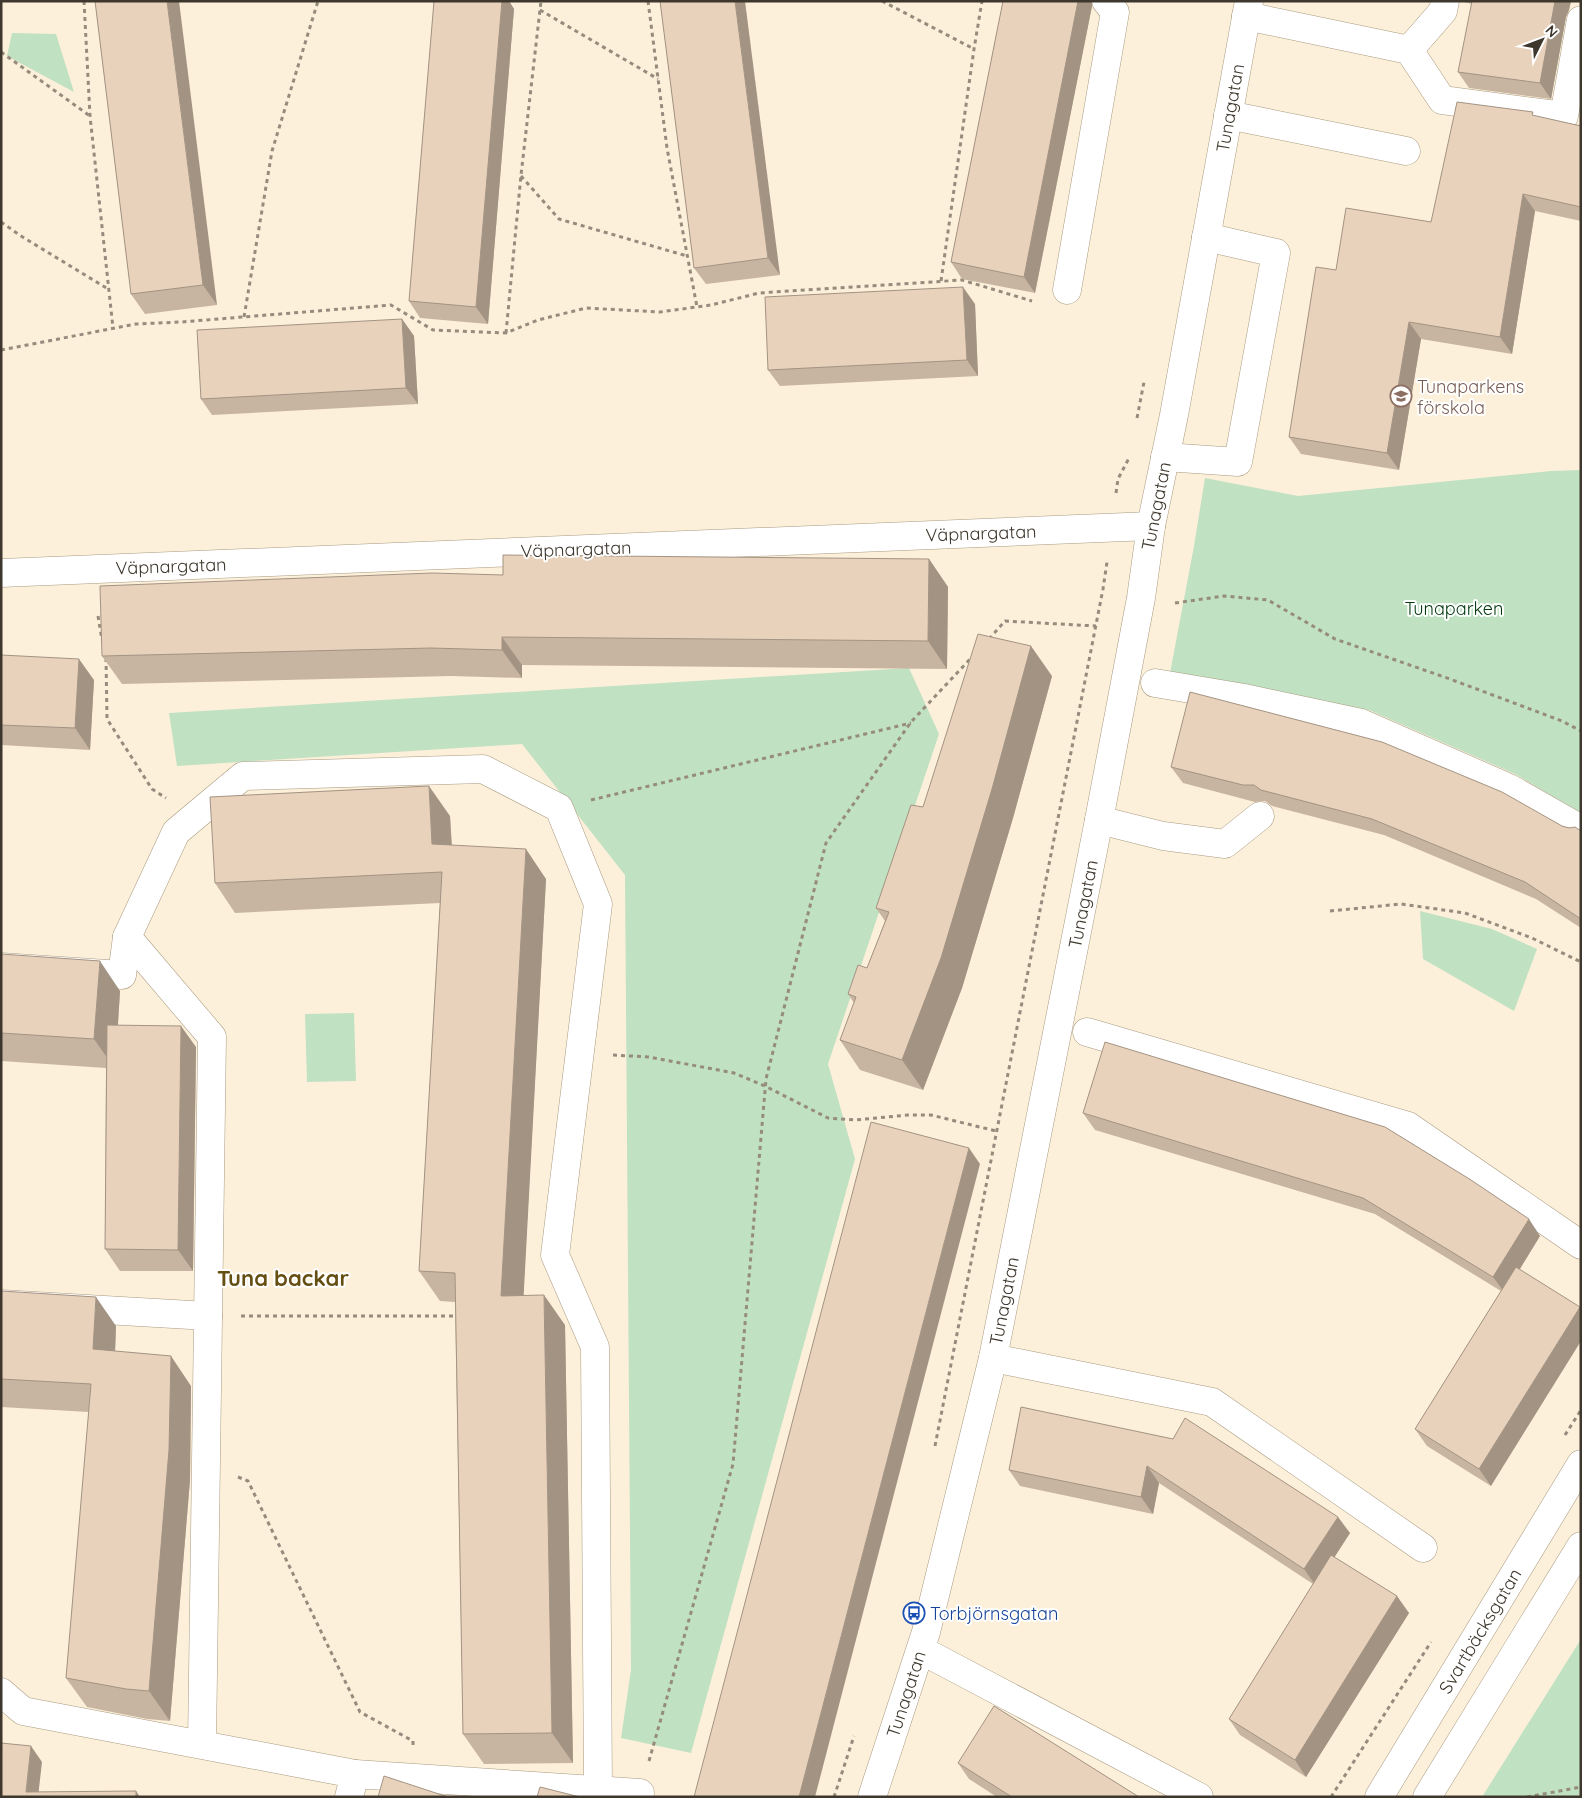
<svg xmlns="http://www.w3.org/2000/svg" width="1582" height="1798" font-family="Quicksand,sans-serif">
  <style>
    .green { fill: #c0e1c2 }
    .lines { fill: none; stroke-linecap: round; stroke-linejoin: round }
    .minor-casing { stroke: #a99a81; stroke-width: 29 }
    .path { stroke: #968c7d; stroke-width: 3; stroke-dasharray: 4 4; stroke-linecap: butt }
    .minor { stroke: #fff; stroke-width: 28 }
    .wall { fill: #c8b5a1 }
    .shaded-wall { fill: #a39383 }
    .building { fill: #e9d2bb; stroke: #a39383 }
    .labels { text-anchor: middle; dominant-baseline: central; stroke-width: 4; stroke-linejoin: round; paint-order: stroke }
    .street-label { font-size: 18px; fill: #3e372d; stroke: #fff }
    .education-label { font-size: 18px; fill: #785e54; stroke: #fff; text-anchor: start }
    .park-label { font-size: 18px; fill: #00380d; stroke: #fff }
    .transit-label { font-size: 18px; fill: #164399; stroke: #fff; text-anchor: start }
    .district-label { font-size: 22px; font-weight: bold; fill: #654e12; stroke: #fff }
  </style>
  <rect width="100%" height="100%" fill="#fdf0da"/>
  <!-- green -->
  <g class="green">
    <path d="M 12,33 L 56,34 L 74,92 L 7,56 Z"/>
    <path d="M 1581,470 L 1581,813 L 1515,774 L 1369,710 L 1170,673 L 1194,546 L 1205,478 L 1298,496 L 1551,471 Z"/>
    <path d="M 909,668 L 939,734 L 828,1064 L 855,1159 L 691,1753 L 621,1738 L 631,1670 L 625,875 L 522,744 L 177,766 L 169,713 Z"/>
    <path d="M 1420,911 L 1492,929 L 1537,949 L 1514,1011 L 1423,959 Z"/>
    <path d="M 354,1013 L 356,1081 L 307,1082 L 305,1014 Z"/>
    <path d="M 1581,1639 L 1581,1797 L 1482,1797 Z"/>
  </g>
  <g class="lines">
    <!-- minor casing -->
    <g class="minor-casing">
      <g id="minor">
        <path d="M 1246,16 L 1409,50 L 1442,100 L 1564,116 L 1581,20"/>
        <path d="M 1409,50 L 1443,11 L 1445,1"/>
        <path d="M 1228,115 L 1406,151"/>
        <path d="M 1067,290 L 1115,12 L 1106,1"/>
        <path d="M 1165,457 L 1238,462 L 1276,253 L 1206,237"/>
        <path d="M 1,573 L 1151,526"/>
        <path d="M 1155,683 L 1244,698 L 1361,723 L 1509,788 L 1581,829"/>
        <path d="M 1099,820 L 1163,836 L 1225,844 L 1260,816"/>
        <path d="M 1,967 L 122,975 L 127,937"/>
        <path d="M 1087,1032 L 1408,1126 L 1581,1245"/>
        <path d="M 1,1304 L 208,1316"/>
        <path d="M 993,1358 L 1212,1402 L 1423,1548"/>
        <path d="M 921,1650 L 1199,1797"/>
        <path d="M 1,1692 L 23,1711 L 355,1774"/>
        <path d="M 202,1744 L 212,1037 L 127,937 L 176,832 L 243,776 L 483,769 L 559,808 L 598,904 L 555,1255 L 595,1347 L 598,1790"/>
        <path d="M 349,1797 L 355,1774 L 640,1793"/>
        <path d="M 872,1797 L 926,1632 L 993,1358 L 1099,820 L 1141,598 L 1151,526 L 1174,415 L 1249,1"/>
        <path d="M 1379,1797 L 1581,1464"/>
        <path d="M 1427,1797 L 1581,1546"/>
      </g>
    </g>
    <!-- path -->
    <g class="path">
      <path d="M 84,1 L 90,116 L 113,328"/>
      <path d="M 648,1 L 667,148 L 697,307"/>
      <path d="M 882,1 L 974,49"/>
      <path d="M 540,10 L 658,79"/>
      <path d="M 1,52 L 90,116"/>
      <path d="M 521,176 L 559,219 L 687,256"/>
      <path d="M 1,222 L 21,236 L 108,289"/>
      <path d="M 941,281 L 974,49 L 982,1"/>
      <path d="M 244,317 L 272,151 L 318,1"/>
      <path d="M 506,333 L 521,175 L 541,1"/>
      <path d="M 1,350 L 136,324 L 181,322 L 391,305 L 433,330 L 506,333 L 538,320 L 586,308 L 660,312 L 711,305 L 759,293 L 962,280 L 1032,301"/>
      <path d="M 1137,418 L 1144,382"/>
      <path d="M 1116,493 L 1118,479 L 1129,458"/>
      <path d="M 1175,603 L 1224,596 L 1268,600 L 1335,639 L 1450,679 L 1562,721 L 1581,731"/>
      <path d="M 98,616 L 102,640"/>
      <path d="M 989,639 L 1005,621 L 1096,626"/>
      <path d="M 106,658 L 107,719 L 152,789 L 166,798"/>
      <path d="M 591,800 L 911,723"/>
      <path d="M 1330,911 L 1401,904 L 1465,913 L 1532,938 L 1581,962"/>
      <path d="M 613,1055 L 649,1057 L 734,1073 L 765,1086 L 828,1118 L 855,1120 L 908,1115 L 931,1115 L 996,1131"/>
      <path d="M 241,1316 L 460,1316"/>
      <path d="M 1565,1435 L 1581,1410"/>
      <path d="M 935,1446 L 1103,589 L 1107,562"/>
      <path d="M 238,1477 L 248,1481 L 360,1712 L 413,1741 L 413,1745"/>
      <path d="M 649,1761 L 733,1464 L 766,1079 L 826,843 L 911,722 L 972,657"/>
      <path d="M 834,1797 L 854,1736"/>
      <path d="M 1331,1797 L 1431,1642"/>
      <path d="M 1527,1797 L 1581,1787"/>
    </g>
    <!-- minor -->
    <use href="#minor" class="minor"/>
  </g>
  <!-- wall -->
  <g class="wall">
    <path d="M 95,1 L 217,305 L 145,314 L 131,294 Z"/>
    <path d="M 434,1 L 509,1 L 514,9 L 488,324 L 420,318 L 409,301 Z"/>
    <path d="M 660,1 L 780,275 L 706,284 L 694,268 Z"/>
    <path d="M 1003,1 L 1092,1 L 1092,6 L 1035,293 L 962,279 L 951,262 Z"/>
    <path d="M 1460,1 L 1571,1 L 1569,10 L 1566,17 L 1551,99 L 1469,88 L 1458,72 L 1472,4 Z"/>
    <path d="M 1535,116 L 1581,126 L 1581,221 L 1535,211 L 1512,354 L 1421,339 L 1399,470 L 1301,454 L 1289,437 L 1336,270 L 1431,222 Z"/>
    <path d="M 975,304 L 978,376 L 780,386 L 768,370 Z"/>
    <path d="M 402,319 L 414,336 L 418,404 L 212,415 L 201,399 Z"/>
    <path d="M 929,559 L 948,587 L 947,669 L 522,665 L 522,678 L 451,676 L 122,684 L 102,656 L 503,575 Z"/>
    <path d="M 1,655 L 94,680 L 90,750 L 1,745 Z"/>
    <path d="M 1052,676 L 1013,818 L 962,988 L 923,1090 L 860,1070 L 840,1040 L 854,1003 L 848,994 L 867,968 L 885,921 L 876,908 L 923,807 Z"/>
    <path d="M 1171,767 L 1562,826 L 1581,831 L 1581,928 L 1536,899 L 1384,835 L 1272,806 L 1265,801 L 1255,802 L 1183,783 Z"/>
    <path d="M 450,816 L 452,845 L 546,879 L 523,1296 L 565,1325 L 573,1763 L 484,1764 L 463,1734 L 455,1302 L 440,1301 L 419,1271 L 440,903 L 235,913 L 215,883 Z"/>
    <path d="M 1,954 L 120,991 L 118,1025 L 196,1047 L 193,1271 L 120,1271 L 105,1249 L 106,1068 L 1,1061 Z"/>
    <path d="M 1083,1113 L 1540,1236 L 1520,1269 L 1491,1486 L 1427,1446 L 1415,1429 L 1501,1291 L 1375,1214 L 1095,1130 Z"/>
    <path d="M 1,1291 L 116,1326 L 115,1351 L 191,1386 L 190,1480 L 170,1721 L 147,1719 L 87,1707 L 66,1678 L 89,1412 L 1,1407 Z"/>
    <path d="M 1021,1407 L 1350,1533 L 1334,1557 L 1409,1613 L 1306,1777 L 1240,1735 L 1229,1719 L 1313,1584 L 1159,1483 L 1153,1514 L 1020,1486 L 1009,1470 Z"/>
    <path d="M 958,1763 L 1139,1797 L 997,1797 L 969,1779 Z"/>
  </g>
  <!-- shaded-wall -->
  <g class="shaded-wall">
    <path d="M 167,1 L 179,1 L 217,305 L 203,285 Z"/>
    <path d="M 502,1 L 509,1 L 514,9 L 488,324 L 476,307 Z"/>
    <path d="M 735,1 L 745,1 L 780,275 L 768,258 Z"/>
    <path d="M 1078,1 L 1092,1 L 1092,6 L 1035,293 L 1024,277 Z"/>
    <path d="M 1555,1 L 1571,1 L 1569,10 L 1566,17 L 1551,99 L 1540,83 Z"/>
    <path d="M 1523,194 L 1535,211 L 1512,354 L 1500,337 Z"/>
    <path d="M 963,287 L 975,304 L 978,376 L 967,360 Z"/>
    <path d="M 402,319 L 414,336 L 418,404 L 406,388 Z"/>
    <path d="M 1409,322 L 1421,339 L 1399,470 L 1387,453 Z"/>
    <path d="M 929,559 L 948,587 L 947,669 L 928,641 Z"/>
    <path d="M 502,637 L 522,665 L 522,678 L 502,650 Z"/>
    <path d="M 1031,646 L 1052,676 L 1013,818 L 962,988 L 923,1090 L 902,1060 Z"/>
    <path d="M 79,659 L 94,680 L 90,750 L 75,728 Z"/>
    <path d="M 429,786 L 450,816 L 453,874 L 432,844 Z"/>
    <path d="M 526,849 L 546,879 L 522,1326 L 501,1296 Z"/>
    <path d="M 100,961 L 120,991 L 115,1069 L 94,1039 Z"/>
    <path d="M 181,1026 L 196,1047 L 193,1271 L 178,1250 Z"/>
    <path d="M 969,1148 L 980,1164 L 815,1797 L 799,1797 Z"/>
    <path d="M 1529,1219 L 1540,1236 L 1505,1293 L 1493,1277 Z"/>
    <path d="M 544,1295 L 565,1325 L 573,1763 L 552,1733 Z"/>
    <path d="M 96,1297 L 116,1326 L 114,1379 L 93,1349 Z"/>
    <path d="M 1580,1307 L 1581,1308 L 1581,1341 L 1491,1486 L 1479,1469 Z"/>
    <path d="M 171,1356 L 191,1386 L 190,1480 L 170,1721 L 149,1691 Z"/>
    <path d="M 1147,1466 L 1159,1483 L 1153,1514 L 1141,1497 Z"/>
    <path d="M 1338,1517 L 1350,1533 L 1316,1586 L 1304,1569 Z"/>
    <path d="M 1397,1596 L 1409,1613 L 1306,1777 L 1295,1760 Z"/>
    <path d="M 31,1746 L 42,1762 L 38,1797 L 26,1792 Z"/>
    <path d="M 136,1791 L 140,1797 L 136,1797 Z"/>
  </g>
  <!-- building -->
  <g class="building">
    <path d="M 95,1 L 167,1 L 203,285 L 131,294 Z"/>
    <path d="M 434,1 L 502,1 L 476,307 L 409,301 Z"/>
    <path d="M 660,1 L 735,1 L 768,258 L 694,268 Z"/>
    <path d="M 1003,1 L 1078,1 L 1024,277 L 951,262 Z"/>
    <path d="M 1472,1 L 1555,1 L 1540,83 L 1458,72 Z"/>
    <path d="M 1457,102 L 1533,112 L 1532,115 L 1581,126 L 1581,207 L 1523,194 L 1500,337 L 1409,322 L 1387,453 L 1289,437 L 1316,267 L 1336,270 L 1346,208 L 1431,222 Z"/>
    <path d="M 963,287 L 967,360 L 768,370 L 765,297 Z"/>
    <path d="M 402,319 L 406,388 L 201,399 L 197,330 Z"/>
    <path d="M 503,555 L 929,559 L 928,641 L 502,637 L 502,650 L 431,648 L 102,656 L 100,586 L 432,573 L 503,575 Z"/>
    <path d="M 978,634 L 1031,646 L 992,789 L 941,958 L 902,1060 L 840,1040 L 856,997 L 848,994 L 858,965 L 867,968 L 889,912 L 876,908 L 911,805 L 923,807 Z"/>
    <path d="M 1,655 L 79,659 L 75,728 L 1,725 Z"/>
    <path d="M 1190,692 L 1382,742 L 1502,792 L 1562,826 L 1569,828 L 1575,827 L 1581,831 L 1581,919 L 1525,882 L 1372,819 L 1261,790 L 1254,785 L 1243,785 L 1171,767 Z"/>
    <path d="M 429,786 L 432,844 L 526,849 L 501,1296 L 544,1295 L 552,1733 L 463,1734 L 455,1273 L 419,1271 L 442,872 L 215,883 L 210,797 Z"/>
    <path d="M 1,954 L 100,961 L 94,1039 L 1,1033 Z"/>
    <path d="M 107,1025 L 181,1026 L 178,1250 L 105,1249 Z"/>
    <path d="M 1105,1042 L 1385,1127 L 1471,1180 L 1529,1219 L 1493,1277 L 1363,1198 L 1083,1113 Z"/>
    <path d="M 871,1122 L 969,1148 L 799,1797 L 694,1797 Z"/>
    <path d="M 1516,1267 L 1580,1307 L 1479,1469 L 1415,1429 Z"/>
    <path d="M 1,1291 L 96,1297 L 93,1349 L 171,1356 L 169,1450 L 149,1691 L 126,1689 L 66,1678 L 91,1384 L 1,1379 Z"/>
    <path d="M 1021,1407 L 1173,1439 L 1185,1418 L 1338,1517 L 1304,1569 L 1147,1466 L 1141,1497 L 1009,1470 Z"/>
    <path d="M 1331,1555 L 1397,1596 L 1295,1760 L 1229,1719 Z"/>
    <path d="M 994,1706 L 1139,1797 L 1012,1797 L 958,1763 Z"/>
    <path d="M 1,1743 L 31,1746 L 26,1792 L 136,1791 L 136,1797 L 1,1797 Z"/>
    <path d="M 384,1776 L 448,1797 L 378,1797 Z"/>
    <path d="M 540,1787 L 580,1797 L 537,1797 Z"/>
  </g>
  <!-- icons -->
  <defs>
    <g id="school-ring" transform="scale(1.125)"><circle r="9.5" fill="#fff" stroke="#8d6e63" stroke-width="1.5"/><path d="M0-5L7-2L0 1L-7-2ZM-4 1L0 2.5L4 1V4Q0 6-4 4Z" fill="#8d6e63"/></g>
    <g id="bus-ring" transform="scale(1.125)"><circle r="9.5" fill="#fff" stroke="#1a4fb4" stroke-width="1.5"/><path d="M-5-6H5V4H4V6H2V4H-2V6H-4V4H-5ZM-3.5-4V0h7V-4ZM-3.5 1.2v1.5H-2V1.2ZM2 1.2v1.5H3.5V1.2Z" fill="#1a4fb4"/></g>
  </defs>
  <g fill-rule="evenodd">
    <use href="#school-ring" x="1401" y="396"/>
    <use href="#bus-ring" x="914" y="1613"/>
  </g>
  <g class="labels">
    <!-- street labels -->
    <g class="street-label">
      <text transform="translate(1230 108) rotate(-80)">Tunagatan</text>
      <text transform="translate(1156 506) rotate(-79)">Tunagatan</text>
      <text transform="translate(981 533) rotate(-2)">Väpnargatan</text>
      <text transform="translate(576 549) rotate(-2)">Väpnargatan</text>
      <text transform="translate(171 566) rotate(-2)">Väpnargatan</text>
      <text transform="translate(1083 904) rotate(-79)">Tunagatan</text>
      <text transform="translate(1004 1301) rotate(-79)">Tunagatan</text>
      <text transform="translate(1480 1631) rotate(-59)">Svartbäcksgatan</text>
      <text transform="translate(906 1694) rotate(-72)">Tunagatan</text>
    </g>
    <!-- education labels -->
    <g class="education-label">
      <text x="1417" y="386">Tunaparkens<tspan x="1417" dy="21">förskola</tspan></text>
    </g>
    <!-- park labels -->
    <g class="park-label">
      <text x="1454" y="608">Tunaparken</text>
    </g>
    <!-- transit labels -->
    <g class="transit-label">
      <text x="930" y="1613">Torbjörnsgatan</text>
    </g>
    <!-- district labels -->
    <g class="district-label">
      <text x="283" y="1278">Tuna backar</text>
    </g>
  </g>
  <!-- border -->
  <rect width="1582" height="1798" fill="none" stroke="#3e372d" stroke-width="5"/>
  <!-- north arrow -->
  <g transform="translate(1542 40) rotate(48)" stroke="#ffffff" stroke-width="4" paint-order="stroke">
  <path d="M0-4L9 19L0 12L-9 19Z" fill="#3e372d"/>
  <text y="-8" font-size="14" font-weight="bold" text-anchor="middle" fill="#3e372d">N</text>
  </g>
</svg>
